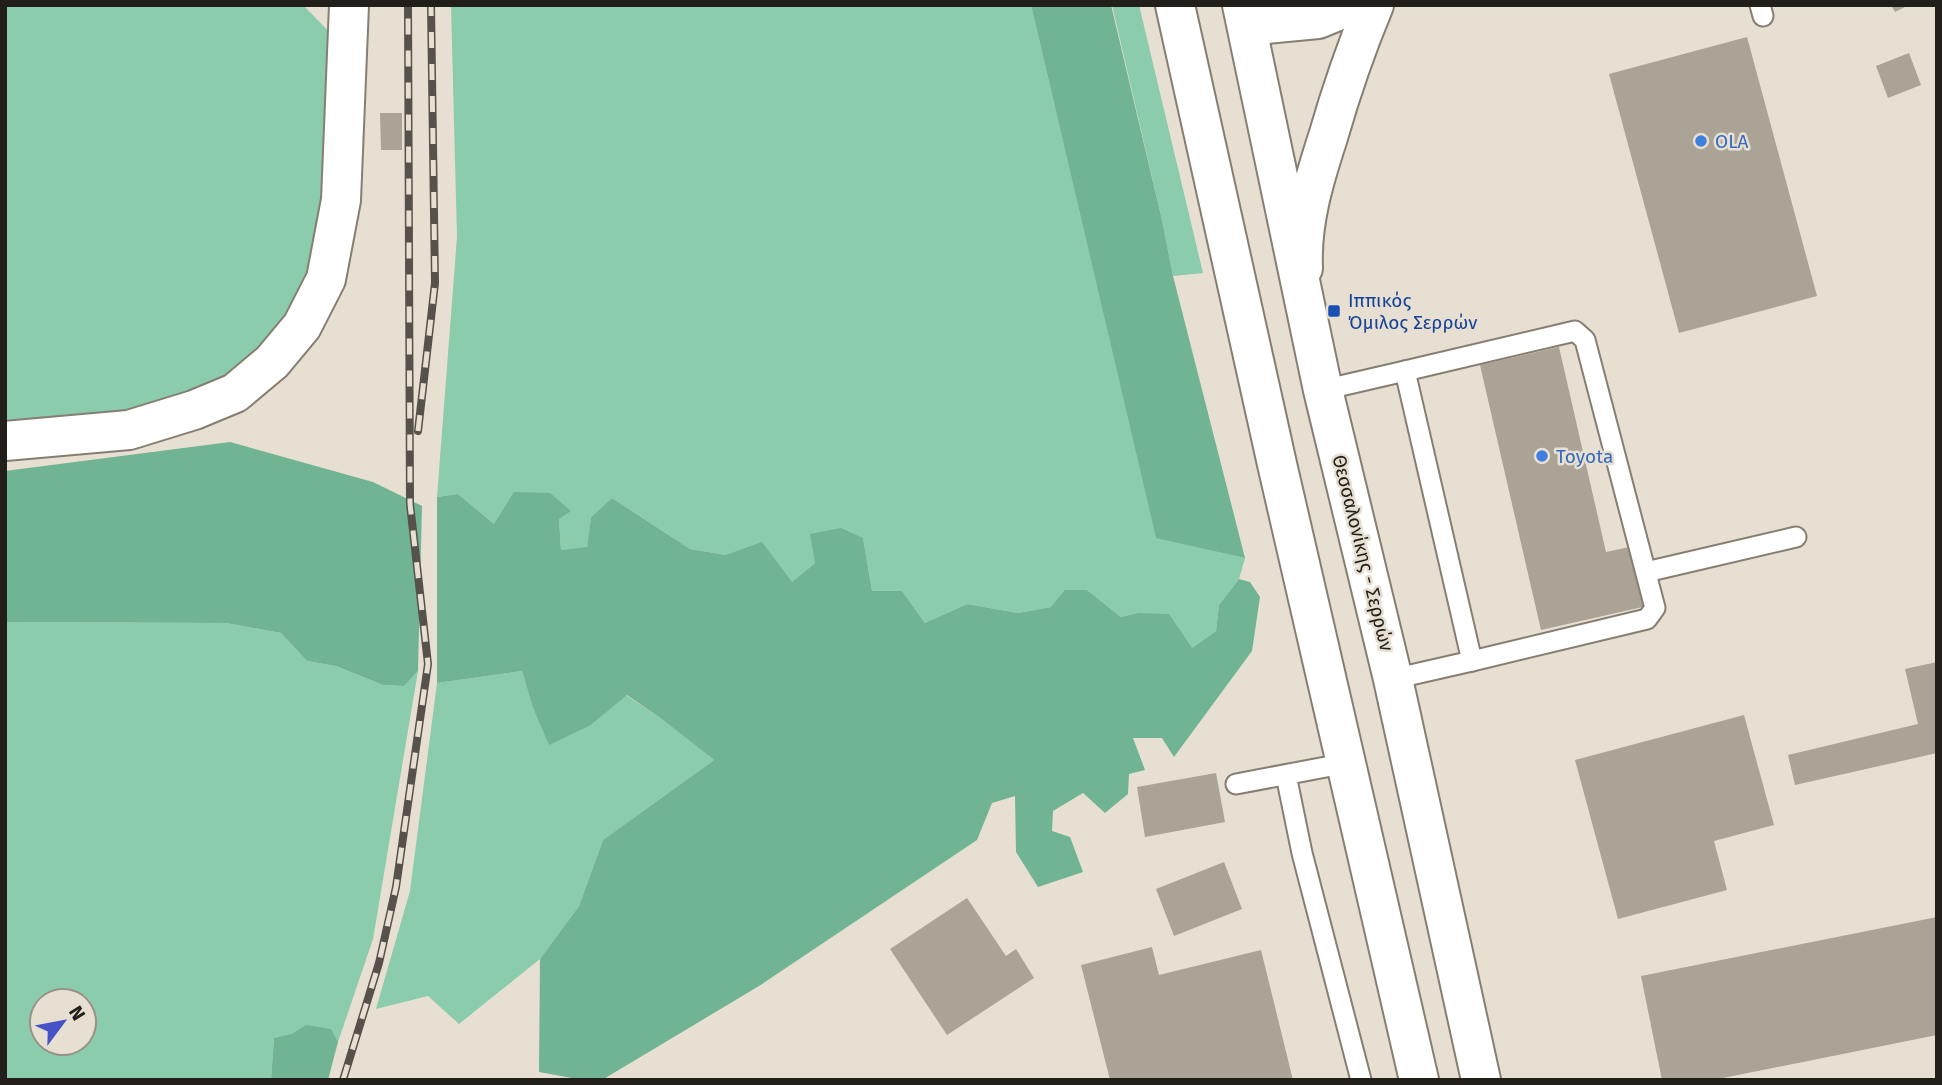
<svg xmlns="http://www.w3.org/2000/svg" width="1942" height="1085" font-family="'Fira Sans',sans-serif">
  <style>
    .green { fill: #8bccad; fill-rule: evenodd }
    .forest { fill: #70b494 }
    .building { fill: #aba396 }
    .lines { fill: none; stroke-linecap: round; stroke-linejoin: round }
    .lane-casing { stroke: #867e71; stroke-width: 23 }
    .street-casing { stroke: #867e71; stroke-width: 42 }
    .secondary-casing { stroke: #867e71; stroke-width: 42 }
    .lane { stroke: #fff; stroke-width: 19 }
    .street { stroke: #fff; stroke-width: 38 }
    .secondary { stroke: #fff; stroke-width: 38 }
    .rail-casing { stroke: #56524b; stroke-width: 8 }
    .rail { stroke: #e7dfd1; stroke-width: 5; stroke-dasharray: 16; stroke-linecap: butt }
    .shop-dot { fill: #3f7fe0; stroke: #e7dfd1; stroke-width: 2.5 }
    .transit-dot { fill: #1a4fb4; stroke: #e7dfd1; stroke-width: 2.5 }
    .labels { text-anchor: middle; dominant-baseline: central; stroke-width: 5; stroke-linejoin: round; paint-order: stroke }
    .shop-label { font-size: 19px; fill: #366cbe; stroke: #e7dfd1; text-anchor: start }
    .transit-label { font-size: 19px; fill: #164399; stroke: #e7dfd1; text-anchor: start }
    .street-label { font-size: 19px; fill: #221f1a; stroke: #e7dfd1 }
  </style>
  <rect width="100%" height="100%" fill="#e7dfd1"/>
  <!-- green -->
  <g class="green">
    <path d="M 5,5 L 303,5 L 338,41 L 321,277 L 230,382 L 141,414 L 5,425 Z"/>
    <path d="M 451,5 L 1031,5 L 1156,537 L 1245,558 L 1239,579 L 1219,605 L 1216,631 L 1192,648 L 1138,613 L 1121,617 L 1087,590 L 1051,607 L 1018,613 L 967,604 L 925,623 L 902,591 L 872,591 L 863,538 L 815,563 L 792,582 L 726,555 L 690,549 L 612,498 L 591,517 L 587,548 L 561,550 L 559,519 L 494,524 L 458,494 L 437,497 L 457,237 Z"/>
    <path d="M 1112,5 L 1139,5 L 1203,273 L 1173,276 L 1162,220 Z"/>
    <path d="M 5,622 L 226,623 L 281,633 L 307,661 L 336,666 L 383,685 L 404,686 L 418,671 L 373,939 L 338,1042 L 330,1029 L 274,1038 L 271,1080 L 5,1080 ZM 42,1001 L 84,1001 L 84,1043 L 42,1043 Z"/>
    <path d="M 522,671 L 532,705 L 591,725 L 626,695 L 659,717 L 714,760 L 603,840 L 579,906 L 540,959 L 459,1024 L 428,996 L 376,1009 L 410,891 L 437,683 Z"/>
  </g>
  <!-- forest -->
  <g class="forest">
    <path d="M 1031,5 L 1111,5 L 1162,220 L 1173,276 L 1245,558 L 1156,538 Z"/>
    <path d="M 230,442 L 373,482 L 422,506 L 418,671 L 404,686 L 383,685 L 336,666 L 307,661 L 281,633 L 226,623 L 5,622 L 5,471 Z"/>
    <path d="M 514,492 L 550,493 L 571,511 L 559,519 L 561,550 L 587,547 L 591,517 L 612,498 L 690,549 L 726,555 L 762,542 L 792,582 L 815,563 L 810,534 L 841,528 L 863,538 L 872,591 L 902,591 L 925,623 L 967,604 L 1018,613 L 1051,607 L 1065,590 L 1087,590 L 1121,617 L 1138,613 L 1169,614 L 1192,648 L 1216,631 L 1219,605 L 1239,579 L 1250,582 L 1260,597 L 1252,651 L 1174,757 L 1162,738 L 1133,738 L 1145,770 L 1129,774 L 1128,794 L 1105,813 L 1083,793 L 1053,811 L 1052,831 L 1070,837 L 1083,872 L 1038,887 L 1016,852 L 1015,796 L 992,803 L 977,840 L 759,986 L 602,1080 L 582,1080 L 539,1072 L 540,959 L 579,906 L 603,840 L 714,760 L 659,717 L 627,695 L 591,725 L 549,745 L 532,705 L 522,671 L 437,683 L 437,497 L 458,494 L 494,524 Z"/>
    <path d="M 306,1025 L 331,1029 L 338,1042 L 328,1080 L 271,1080 L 274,1038 L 292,1034 Z"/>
  </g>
  <!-- building -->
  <g class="building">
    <path d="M 1891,5 L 1909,5 L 1895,12 Z"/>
    <path d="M 1747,37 L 1817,296 L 1679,333 L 1609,74 Z"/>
    <path d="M 1909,53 L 1921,85 L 1888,98 L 1876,66 Z"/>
    <path d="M 380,113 L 402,113 L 402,150 L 381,150 Z"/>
    <path d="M 1559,347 L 1606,552 L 1634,546 L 1647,606 L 1541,630 L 1480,365 Z"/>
    <path d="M 1937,662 L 1937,753 L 1795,785 L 1788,755 L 1918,724 L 1905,669 Z"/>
    <path d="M 1744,715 L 1774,825 L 1714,841 L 1727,890 L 1618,919 L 1575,760 Z"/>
    <path d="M 1216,773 L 1225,822 L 1145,837 L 1137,787 Z"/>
    <path d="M 1224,862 L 1242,909 L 1174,936 L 1156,889 Z"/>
    <path d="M 967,898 L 1006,956 L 1016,949 L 1034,978 L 947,1035 L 890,949 Z"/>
    <path d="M 1937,917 L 1937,1035 L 1713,1080 L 1662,1080 L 1641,976 Z"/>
    <path d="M 1152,947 L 1159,975 L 1261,950 L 1293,1080 L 1110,1080 L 1081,965 Z"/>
  </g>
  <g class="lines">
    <!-- lane casing -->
    <g class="lane-casing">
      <g id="lane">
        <path d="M 1760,5 L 1763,16"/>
        <path d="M 1405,371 L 1575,331 L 1585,340 L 1655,608 L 1647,619 L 1472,661"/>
        <path d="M 1323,390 L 1405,371 L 1472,661 L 1393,679"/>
        <path d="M 1646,572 L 1796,537"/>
        <path d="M 1286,775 L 1302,853 L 1361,1080"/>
        <path d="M 1236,784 L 1347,763"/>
      </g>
    </g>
    <!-- street casing -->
    <g class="street-casing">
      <g id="street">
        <path d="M 1247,26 L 1318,19 L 1352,5"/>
        <path d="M 1303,268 C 1301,222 1314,180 1328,137 C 1341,92 1356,48 1374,5"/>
        <path d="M 5,441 L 129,430 L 194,410 L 235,393 L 272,362 L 302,326 L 326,279 L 341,200 L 349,5"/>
      </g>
    </g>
    <!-- secondary casing -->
    <g class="secondary-casing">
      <g id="secondary">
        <path d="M 1175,5 L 1277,464 L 1419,1080"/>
        <path d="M 1242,5 L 1323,390 L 1393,679 L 1481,1080"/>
      </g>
    </g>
    <!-- lane -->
    <use href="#lane" class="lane"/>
    <!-- street -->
    <use href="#street" class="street"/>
    <!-- secondary -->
    <use href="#secondary" class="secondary"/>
    <!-- rail casing -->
    <g class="rail-casing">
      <g id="rail">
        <path d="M 418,431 L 435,283 L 431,5"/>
        <path d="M 343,1080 L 379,963 L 396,887 L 428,664 L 410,504 L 408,5"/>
      </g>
    </g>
    <!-- rail -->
    <use href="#rail" class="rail"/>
  </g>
  <!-- markers -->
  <g class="shop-dot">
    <circle cx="1701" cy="141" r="7"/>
    <circle cx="1542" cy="456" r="7"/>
  </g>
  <rect class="transit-dot" x="1327" y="304" width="14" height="14" rx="3.5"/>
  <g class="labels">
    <!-- shop labels -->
    <g class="shop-label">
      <text x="1715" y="141">OLA</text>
      <text x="1556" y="456">Toyota</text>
    </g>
    <!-- transit labels -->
    <g class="transit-label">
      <text x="1348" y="300">Ιππικός<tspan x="1348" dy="22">Όμιλος Σερρών</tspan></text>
    </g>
    <!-- street labels -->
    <g class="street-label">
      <text transform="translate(1363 553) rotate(76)">Θεσσαλονίκης - Σερρών</text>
    </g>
  </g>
  <!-- border -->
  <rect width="1942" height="1085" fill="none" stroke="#221f1a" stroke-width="14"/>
  <!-- north arrow -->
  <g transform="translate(63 1022) rotate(58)"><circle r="33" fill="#e7dfd1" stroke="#989288" stroke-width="2"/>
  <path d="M0-5L12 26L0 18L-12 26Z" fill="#4852c7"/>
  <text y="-10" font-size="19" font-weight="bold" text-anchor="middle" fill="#221f1a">N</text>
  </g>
</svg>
